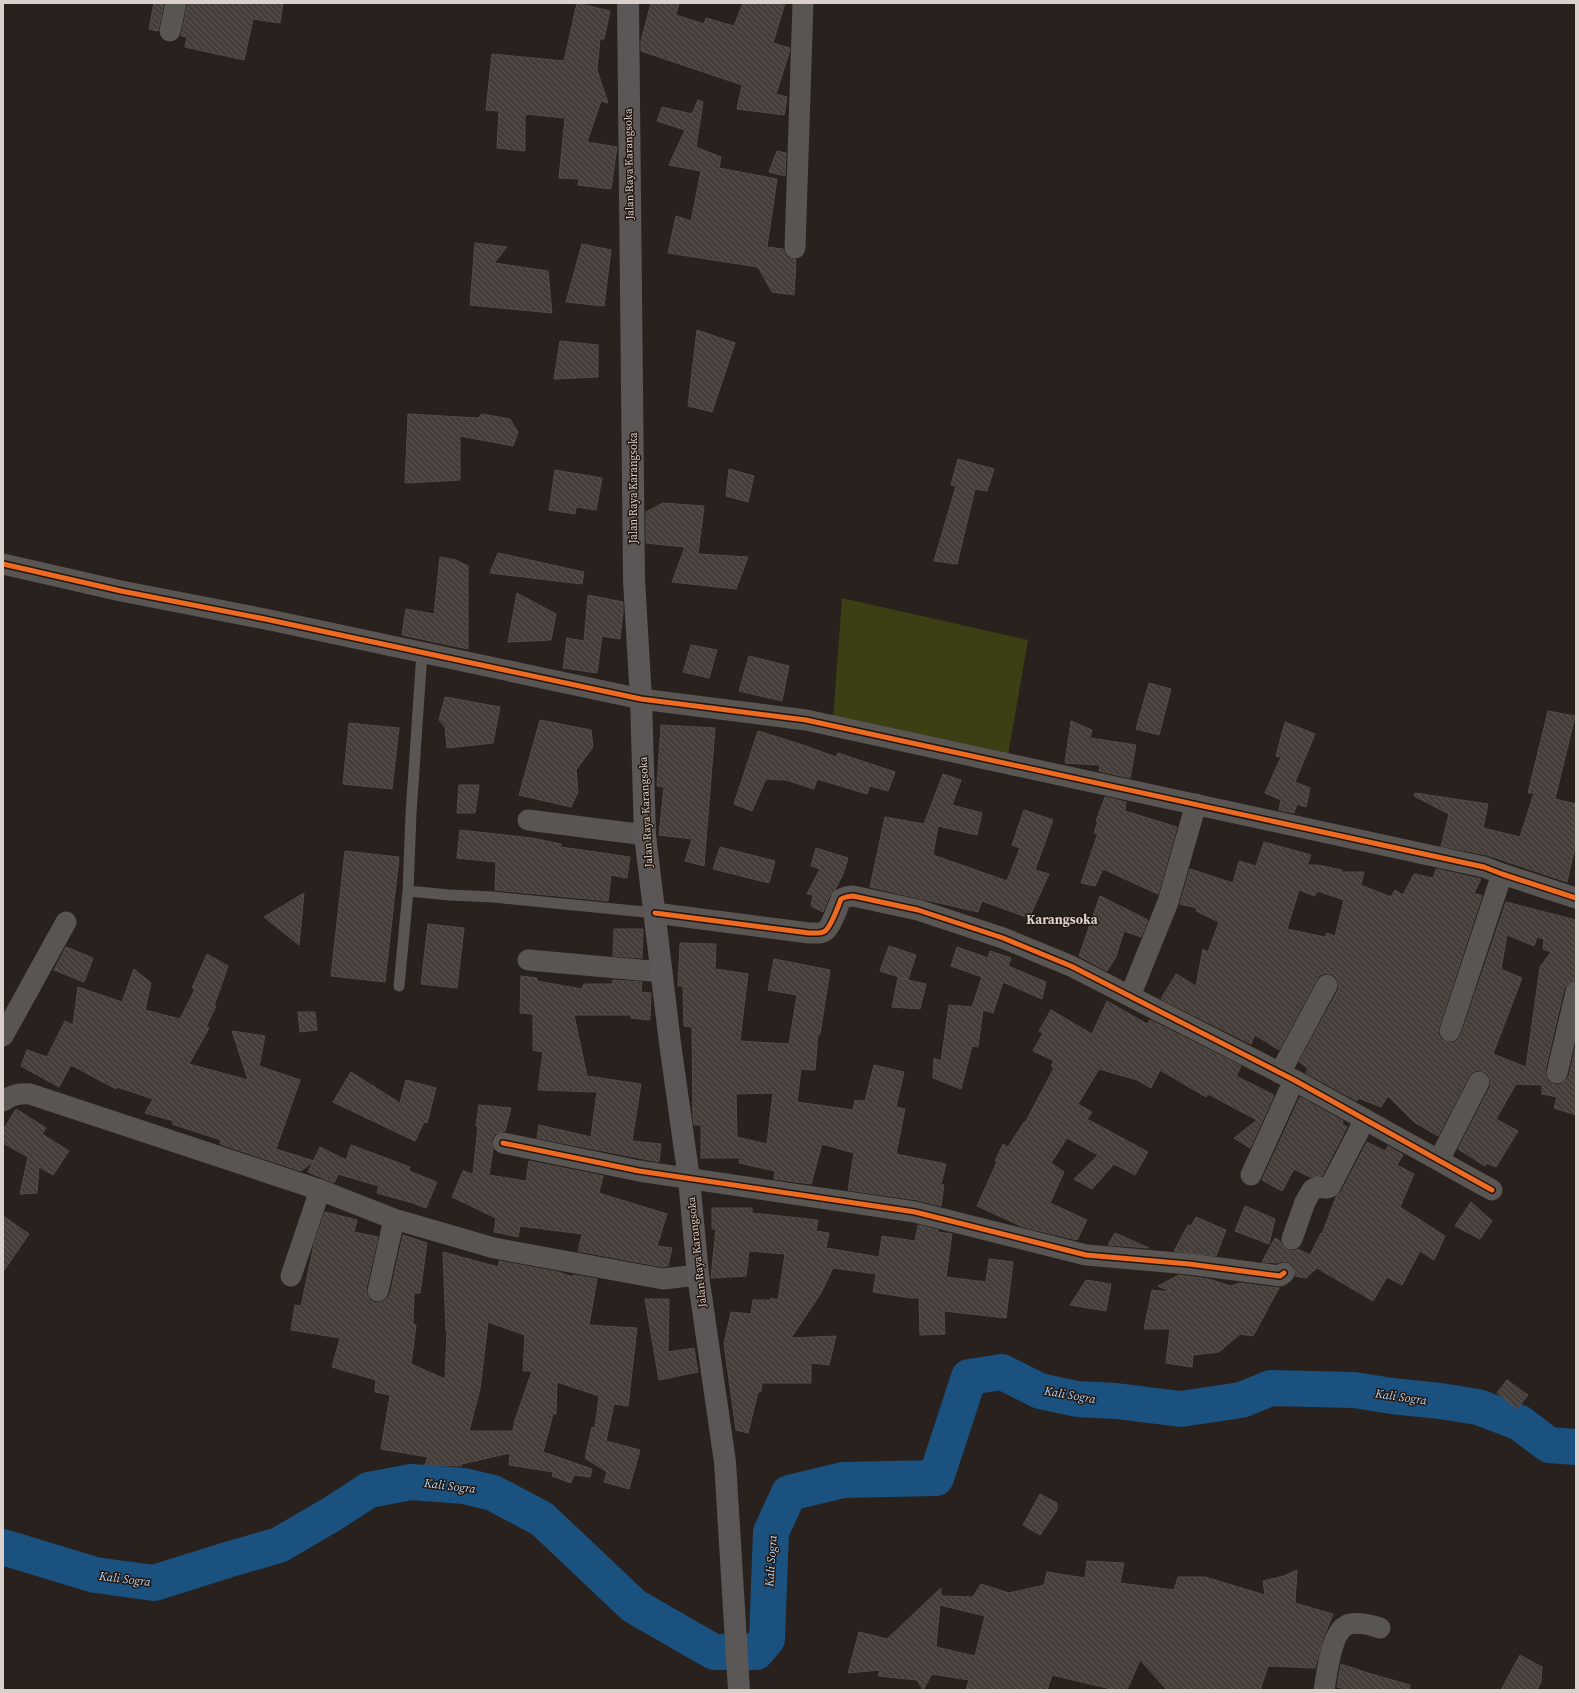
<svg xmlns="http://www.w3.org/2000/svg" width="1579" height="1693" font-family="'Source Serif 4',serif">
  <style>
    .green { fill: #3c3f13 }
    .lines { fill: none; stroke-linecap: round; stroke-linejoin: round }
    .river { stroke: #1a517f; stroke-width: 36 }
    .building { fill: url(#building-back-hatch); stroke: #524b47; fill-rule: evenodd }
    .service { stroke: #595553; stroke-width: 11 }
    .minor { stroke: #595553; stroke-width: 21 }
    .secondary { stroke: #5b5756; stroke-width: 22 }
    .cycleway-casing { stroke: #23160f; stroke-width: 8 }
    .cycleway { stroke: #ed6a23; stroke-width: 5 }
    .labels { text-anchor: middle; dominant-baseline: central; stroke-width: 3; stroke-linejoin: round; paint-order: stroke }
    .street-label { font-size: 11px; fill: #dbd1cc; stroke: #23160f }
    .water-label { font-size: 12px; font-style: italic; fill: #afd4f8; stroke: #23160f }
    .quarter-label { font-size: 13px; font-weight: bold; fill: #dbd1cc; stroke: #23160f }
  </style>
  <defs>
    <pattern id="building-back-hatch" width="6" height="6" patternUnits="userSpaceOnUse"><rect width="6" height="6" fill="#443d39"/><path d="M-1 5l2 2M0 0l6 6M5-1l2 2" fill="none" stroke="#5e5854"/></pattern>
  </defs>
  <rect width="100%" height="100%" fill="#28211d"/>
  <!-- green -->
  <path class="green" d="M 842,598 L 1028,640 L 1008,755 L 833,719 Z"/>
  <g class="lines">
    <!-- river -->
    <path class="river" d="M 3,1547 L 95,1575 L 154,1583 L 227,1560 L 279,1545 L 332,1514 L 369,1490 L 411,1482 L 464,1486 L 493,1493 L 542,1519 L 634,1606 L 714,1652 L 756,1652 L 767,1639 L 771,1532 L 789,1493 L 843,1480 L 936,1478 L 969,1377 L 1002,1372 L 1040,1391 L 1077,1399 L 1116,1401 L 1181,1409 L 1241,1400 L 1271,1388 L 1354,1390 L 1392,1396 L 1440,1401 L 1478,1407 L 1520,1423 L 1549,1445 L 1576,1447"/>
  </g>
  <!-- building -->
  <g class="building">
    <path d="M 154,3 L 164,3 L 158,31 L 149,29 Z"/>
    <path d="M 188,3 L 283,3 L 280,23 L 253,19 L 244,60 L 185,47 L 187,37 L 181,36 Z"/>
    <path d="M 577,3 L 610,11 L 604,39 L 600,39 L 597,70 L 608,103 L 601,101 L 587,142 L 617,147 L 611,189 L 578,185 L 579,179 L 559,178 L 565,118 L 525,114 L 525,151 L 497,148 L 499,111 L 486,110 L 492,54 L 564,61 Z"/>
    <path d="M 651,3 L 679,3 L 676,15 L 704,24 L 706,18 L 734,26 L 743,3 L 785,3 L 773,43 L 790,48 L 789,53 L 776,94 L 787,97 L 784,115 L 737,109 L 742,85 L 641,51 L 641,41 Z"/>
    <path d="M 698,100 L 703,102 L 696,147 L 721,157 L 719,168 L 777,179 L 767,247 L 783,249 L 785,254 L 788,258 L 796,260 L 794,295 L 772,292 L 758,267 L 668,253 L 676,216 L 691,221 L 701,171 L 669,165 L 685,130 L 657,121 L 662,107 L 692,114 Z"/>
    <path d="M 777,151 L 786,153 L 785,176 L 769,172 Z"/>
    <path d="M 475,243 L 507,247 L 494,263 L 548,271 L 552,313 L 470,305 Z"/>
    <path d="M 582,244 L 611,250 L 604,306 L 566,302 Z"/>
    <path d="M 697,330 L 735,343 L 712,412 L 688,406 Z"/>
    <path d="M 560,341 L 598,345 L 598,377 L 554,379 Z"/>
    <path d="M 408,414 L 478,418 L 482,414 L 510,419 L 518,432 L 513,446 L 460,436 L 460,480 L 405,483 Z"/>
    <path d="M 958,459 L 994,469 L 987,491 L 975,489 L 957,564 L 934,561 L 956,486 L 951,485 Z"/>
    <path d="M 729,469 L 754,476 L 748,502 L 726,496 Z"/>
    <path d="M 555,470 L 602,478 L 596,510 L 576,507 L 575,514 L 549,510 Z"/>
    <path d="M 663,503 L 704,506 L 698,554 L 748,557 L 736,589 L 672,582 L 685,547 L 646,543 L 646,512 Z"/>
    <path d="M 498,553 L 584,572 L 582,584 L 490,573 Z"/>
    <path d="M 440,557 L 456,560 L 468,566 L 468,649 L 402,635 L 406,609 L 434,614 Z"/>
    <path d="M 517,593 L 556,614 L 551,640 L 508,642 Z"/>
    <path d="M 588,595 L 623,602 L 623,612 L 620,639 L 602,636 L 597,673 L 563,668 L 567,638 L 584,641 Z"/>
    <path d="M 691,645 L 717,650 L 709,678 L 683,672 Z"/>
    <path d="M 749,656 L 789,666 L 782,701 L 739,691 Z"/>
    <path d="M 1149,683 L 1171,689 L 1159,735 L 1136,729 Z"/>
    <path d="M 445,697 L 500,707 L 493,743 L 447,748 L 445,727 L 439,720 Z"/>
    <path d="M 1548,711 L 1575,716 L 1555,799 L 1576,804 L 1576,843 L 1567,882 L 1487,855 L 1441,846 L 1449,814 L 1414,796 L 1415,793 L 1488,804 L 1483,828 L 1520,837 L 1534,793 L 1528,793 Z"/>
    <path d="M 540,720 L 591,730 L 593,747 L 576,770 L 578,792 L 571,807 L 519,795 Z"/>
    <path d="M 1071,721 L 1092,730 L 1090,738 L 1136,745 L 1130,778 L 1099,771 L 1100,765 L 1065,763 Z"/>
    <path d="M 1285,722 L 1315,734 L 1295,782 L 1310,788 L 1306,807 L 1297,804 L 1294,813 L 1279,810 L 1281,800 L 1265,793 L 1281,757 L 1276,756 Z"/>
    <path d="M 349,723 L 399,728 L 392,789 L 343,784 Z"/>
    <path d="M 661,725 L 715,728 L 704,866 L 685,861 L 692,839 L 659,835 L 664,787 L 657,786 Z"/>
    <path d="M 758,731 L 803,745 L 836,757 L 838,753 L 895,772 L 888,791 L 870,786 L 867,794 L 817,779 L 814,789 L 786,780 L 766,779 L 752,811 L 734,804 Z"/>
    <path d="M 943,774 L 961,780 L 952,805 L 982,813 L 977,835 L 938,826 L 933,855 L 1007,881 L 1020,848 L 1012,845 L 1024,810 L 1053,820 L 1035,870 L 1049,874 L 1029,918 L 982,901 L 978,912 L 870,887 L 885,817 L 924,824 Z"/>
    <path d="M 459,785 L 479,785 L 475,813 L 457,813 Z"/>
    <path d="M 1105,797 L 1126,802 L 1125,811 L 1177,827 L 1158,894 L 1103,869 L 1095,886 L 1081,883 L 1098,833 L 1094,833 L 1098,821 L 1096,821 Z"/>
    <path d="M 460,830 L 532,838 L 561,844 L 561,847 L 630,857 L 627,878 L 611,875 L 608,901 L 495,890 L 496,862 L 457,858 Z"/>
    <path d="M 1264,842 L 1311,855 L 1307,865 L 1317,865 L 1342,870 L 1342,872 L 1364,872 L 1361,885 L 1391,897 L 1395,890 L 1403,895 L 1414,874 L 1433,878 L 1436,869 L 1481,879 L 1474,893 L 1482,896 L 1439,1027 L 1438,1033 L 1441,1039 L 1447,1042 L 1452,1043 L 1458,1040 L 1461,1035 L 1506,902 L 1576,920 L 1576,980 L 1568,984 L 1564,989 L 1545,1071 L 1546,1077 L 1549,1082 L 1555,1085 L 1560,1085 L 1565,1081 L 1569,1076 L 1576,1045 L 1576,1115 L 1554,1108 L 1557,1097 L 1542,1094 L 1542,1085 L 1516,1084 L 1496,1119 L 1518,1131 L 1496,1167 L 1486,1163 L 1485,1166 L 1458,1149 L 1490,1087 L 1491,1082 L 1489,1076 L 1485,1072 L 1478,1070 L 1473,1072 L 1469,1076 L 1438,1136 L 1414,1122 L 1388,1096 L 1381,1107 L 1358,1098 L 1357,1101 L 1306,1073 L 1308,1068 L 1299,1062 L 1338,990 L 1339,985 L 1337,979 L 1332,974 L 1326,973 L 1320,975 L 1317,979 L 1279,1050 L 1255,1035 L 1251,1044 L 1161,999 L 1176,974 L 1196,986 L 1203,949 L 1208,952 L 1219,922 L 1196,911 L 1197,908 L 1180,904 L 1190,869 L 1233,883 L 1239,861 L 1256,866 ZM 1299,890 L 1314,896 L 1318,891 L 1344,900 L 1335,936 L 1327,933 L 1325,937 L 1287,929 ZM 1507,935 L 1534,946 L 1537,937 L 1544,939 L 1543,949 L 1551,952 L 1540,967 L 1526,1067 L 1493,1054 L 1522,978 L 1501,969 Z"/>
    <path d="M 720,847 L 775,861 L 769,883 L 713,869 Z"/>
    <path d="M 816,848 L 848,858 L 843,874 L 836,888 L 830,895 L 823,912 L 811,906 L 813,895 L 807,894 L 820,869 L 811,866 Z"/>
    <path d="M 345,851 L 399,857 L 385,982 L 331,976 Z"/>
    <path d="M 304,893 L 299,945 L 264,917 Z"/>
    <path d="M 1100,896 L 1148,920 L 1141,937 L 1124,931 L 1116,957 L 1107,971 L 1079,956 Z"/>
    <path d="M 428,924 L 464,928 L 457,988 L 421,984 Z"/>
    <path d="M 614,929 L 643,929 L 642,958 L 613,956 Z"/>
    <path d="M 680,943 L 716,944 L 715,969 L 748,974 L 740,1041 L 789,1044 L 797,995 L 768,990 L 774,959 L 830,970 L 820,1034 L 818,1034 L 815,1070 L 801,1069 L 797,1102 L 853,1110 L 855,1100 L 865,1101 L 874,1065 L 904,1072 L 896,1107 L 905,1109 L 896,1154 L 946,1164 L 941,1184 L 944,1185 L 941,1206 L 917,1200 L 848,1190 L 854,1153 L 822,1144 L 811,1184 L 774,1179 L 775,1171 L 739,1163 L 740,1158 L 701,1158 L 701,1125 L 694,1125 L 693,1118 L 692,1027 L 684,1026 L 683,986 L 678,986 ZM 773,1093 L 767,1144 L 737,1137 L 736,1094 Z"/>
    <path d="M 889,946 L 916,955 L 908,980 L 880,971 Z"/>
    <path d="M 66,947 L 93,958 L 84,982 L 54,970 Z"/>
    <path d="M 957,947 L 988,958 L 990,951 L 1011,958 L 1008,966 L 1046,982 L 1042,999 L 1003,982 L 993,1013 L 983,1010 L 978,1047 L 972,1046 L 961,1089 L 933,1078 L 934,1058 L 941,1061 L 949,1005 L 972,1007 L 982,977 L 951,966 Z"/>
    <path d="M 207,954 L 228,966 L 214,1006 L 216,1006 L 206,1027 L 209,1028 L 189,1064 L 248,1080 L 232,1031 L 265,1036 L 259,1066 L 300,1080 L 276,1149 L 314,1161 L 301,1171 L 220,1144 L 221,1140 L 172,1124 L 174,1121 L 145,1113 L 153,1099 L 117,1087 L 116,1089 L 71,1065 L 59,1087 L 21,1066 L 27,1050 L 47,1057 L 65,1021 L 73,1025 L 78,987 L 122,1002 L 134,969 L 151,983 L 145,1010 L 180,1019 L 195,989 L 192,988 Z"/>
    <path d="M 521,976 L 537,978 L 537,981 L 582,989 L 584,984 L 612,984 L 613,980 L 642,982 L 641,992 L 651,993 L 650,1020 L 631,1018 L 631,1015 L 574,1015 L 587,1076 L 641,1084 L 632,1141 L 661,1144 L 659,1162 L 537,1138 L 539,1125 L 591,1137 L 597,1092 L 538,1090 L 543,1052 L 533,1050 L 533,1014 L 520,1013 Z"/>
    <path d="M 898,978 L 926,984 L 920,1009 L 892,1007 Z"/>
    <path d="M 1107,1001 L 1147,1024 L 1150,1020 L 1241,1066 L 1236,1076 L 1274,1095 L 1250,1148 L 1234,1138 L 1257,1120 L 1208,1094 L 1206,1097 L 1160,1070 L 1151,1088 L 1137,1080 L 1099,1069 L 1078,1104 L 1092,1112 L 1087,1119 L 1148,1152 L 1135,1175 L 1114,1164 L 1092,1189 L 1074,1179 L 1098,1155 L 1067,1138 L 1051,1163 L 1064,1172 L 1050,1203 L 1087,1220 L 1077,1240 L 1023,1227 L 977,1206 L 997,1162 L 995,1161 L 1003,1144 L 1008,1147 L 1024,1122 L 1025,1123 L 1054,1068 L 1051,1066 L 1054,1061 L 1033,1051 L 1043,1033 L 1039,1031 L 1051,1010 L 1092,1034 Z"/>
    <path d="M 298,1012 L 315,1012 L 317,1030 L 300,1032 Z"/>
    <path d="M 351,1072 L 400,1103 L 406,1080 L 436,1088 L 427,1123 L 424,1122 L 415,1141 L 333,1102 Z"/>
    <path d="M 1300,1097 L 1343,1121 L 1342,1124 L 1347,1127 L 1322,1176 L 1310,1177 L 1294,1169 L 1282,1191 L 1262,1180 Z"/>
    <path d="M 479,1105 L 511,1108 L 505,1131 L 495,1134 L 491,1140 L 493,1149 L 489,1175 L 526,1181 L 529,1161 L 603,1176 L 599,1193 L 667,1214 L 657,1246 L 672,1248 L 668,1266 L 663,1267 L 578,1251 L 582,1234 L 520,1226 L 518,1237 L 494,1232 L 496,1218 L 452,1197 L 463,1171 L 473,1174 L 478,1126 L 476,1126 Z"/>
    <path d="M 16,1109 L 46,1128 L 42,1134 L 69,1151 L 53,1175 L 39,1167 L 37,1193 L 20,1194 L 28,1157 L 3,1143 L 3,1130 Z"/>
    <path d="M 1367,1142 L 1385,1151 L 1388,1146 L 1403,1155 L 1397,1165 L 1414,1174 L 1400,1207 L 1445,1236 L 1434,1260 L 1420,1251 L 1402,1285 L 1387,1277 L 1373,1301 L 1317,1268 L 1306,1278 L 1295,1276 L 1294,1266 L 1288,1262 L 1282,1261 L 1277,1263 L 1262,1262 L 1275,1238 L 1280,1241 L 1283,1246 L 1288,1250 L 1294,1251 L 1298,1249 L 1310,1255 L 1321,1233 L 1322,1234 L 1336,1197 L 1341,1192 Z"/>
    <path d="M 351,1145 L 410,1167 L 409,1171 L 437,1182 L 426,1208 L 413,1203 L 377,1193 L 379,1186 L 338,1174 L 334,1183 L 308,1172 L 320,1147 L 346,1160 Z"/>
    <path d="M 1471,1202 L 1492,1221 L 1480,1239 L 1455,1226 Z"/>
    <path d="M 1245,1206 L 1275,1219 L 1269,1244 L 1235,1231 Z"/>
    <path d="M 712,1208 L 752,1208 L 752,1213 L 818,1220 L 816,1231 L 829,1233 L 826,1248 L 879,1257 L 882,1236 L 915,1241 L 918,1225 L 938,1230 L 938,1232 L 952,1234 L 946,1277 L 986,1282 L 989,1259 L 1013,1262 L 1006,1318 L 944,1311 L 945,1334 L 920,1335 L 919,1298 L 911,1298 L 873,1292 L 876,1274 L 833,1268 L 821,1293 L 791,1338 L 836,1336 L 829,1365 L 811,1363 L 811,1383 L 762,1383 L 761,1392 L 758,1392 L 748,1433 L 736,1430 L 724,1344 L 731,1312 L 751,1314 L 753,1300 L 771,1300 L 771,1298 L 778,1300 L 785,1254 L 749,1251 L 746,1276 L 711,1278 L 716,1229 L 712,1229 Z"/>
    <path d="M 325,1212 L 357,1220 L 354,1232 L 378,1237 L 366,1289 L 367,1295 L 370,1300 L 375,1303 L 382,1302 L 387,1299 L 390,1294 L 403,1235 L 427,1243 L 420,1293 L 414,1293 L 413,1324 L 416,1325 L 411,1364 L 445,1379 L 447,1331 L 446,1331 L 443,1252 L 498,1267 L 499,1261 L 558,1272 L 573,1277 L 573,1275 L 597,1279 L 589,1325 L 637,1328 L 628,1406 L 614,1404 L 606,1441 L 640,1450 L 629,1489 L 604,1482 L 607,1472 L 585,1458 L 592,1427 L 595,1428 L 599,1396 L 557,1382 L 556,1414 L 553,1414 L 543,1452 L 592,1469 L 590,1477 L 574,1475 L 571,1483 L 552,1476 L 553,1472 L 509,1465 L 510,1453 L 462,1464 L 461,1466 L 425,1465 L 428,1457 L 381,1449 L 390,1395 L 375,1392 L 376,1380 L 332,1367 L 340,1338 L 291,1330 L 295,1305 L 301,1306 L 314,1244 ZM 488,1322 L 525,1335 L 523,1371 L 532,1371 L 515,1420 L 513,1431 L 469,1431 L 480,1389 Z"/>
    <path d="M 3,1216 L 29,1234 L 3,1272 Z"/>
    <path d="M 1196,1217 L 1226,1230 L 1216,1256 L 1174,1251 L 1188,1225 L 1191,1226 Z"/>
    <path d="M 1115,1233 L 1149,1248 L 1108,1245 Z"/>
    <path d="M 1179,1275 L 1208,1279 L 1231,1286 L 1239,1283 L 1279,1288 L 1253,1336 L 1240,1334 L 1219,1352 L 1193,1355 L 1192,1367 L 1166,1363 L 1170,1329 L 1144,1329 L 1152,1290 L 1171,1292 L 1158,1286 Z"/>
    <path d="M 1086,1280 L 1111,1284 L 1106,1311 L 1070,1305 Z"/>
    <path d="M 645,1299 L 669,1299 L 668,1352 L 694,1348 L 698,1372 L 659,1380 Z"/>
    <path d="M 1507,1380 L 1528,1395 L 1517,1409 L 1497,1393 Z"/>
    <path d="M 1040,1494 L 1057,1503 L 1057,1510 L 1040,1535 L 1023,1525 Z"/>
    <path d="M 1087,1561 L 1124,1563 L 1120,1583 L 1174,1590 L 1178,1577 L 1205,1577 L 1265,1595 L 1263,1581 L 1284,1576 L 1297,1570 L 1295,1603 L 1333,1614 L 1323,1639 L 1315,1668 L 1268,1666 L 1260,1690 L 1167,1690 L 1140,1660 L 1127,1690 L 1115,1690 L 1052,1675 L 1047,1690 L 966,1690 L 969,1680 L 932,1674 L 923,1690 L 917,1680 L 878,1676 L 880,1670 L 848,1673 L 859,1632 L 887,1639 L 941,1588 L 941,1596 L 973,1597 L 981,1584 L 1009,1593 L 1044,1585 L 1047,1572 L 1085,1578 ZM 940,1605 L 985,1616 L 975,1656 L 936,1647 Z"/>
    <path d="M 1520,1655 L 1542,1667 L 1541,1682 L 1537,1690 L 1501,1690 Z"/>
    <path d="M 1341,1664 L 1368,1673 L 1410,1685 L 1409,1690 L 1350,1690 L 1337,1687 Z"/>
  </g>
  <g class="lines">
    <!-- service -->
    <g class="service">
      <path d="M 422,652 L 411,814 L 408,891 L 449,895 L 493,897 L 655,913"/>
      <path d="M 399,986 L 408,891"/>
    </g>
    <!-- minor -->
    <g class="minor">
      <path d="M 170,31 L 176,3"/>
      <path d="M 795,248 L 803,3"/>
      <path d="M 3,564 L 121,591 L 265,619 L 641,699 L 806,720 L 1484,867 L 1502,874 L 1576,898"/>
      <path d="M 528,820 L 645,835"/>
      <path d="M 655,913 L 809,933 C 814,933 821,934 825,931 C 831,927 838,907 841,899 L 846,897 L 853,896 L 918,910 L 1003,938 L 1071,966 L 1294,1080 L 1492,1190"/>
      <path d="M 528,960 L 662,972"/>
      <path d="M 1130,996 L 1168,902 L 1196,804"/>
      <path d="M 1450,1031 L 1502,874"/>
      <path d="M 3,1036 L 66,922"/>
      <path d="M 1280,1073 L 1327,985"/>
      <path d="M 1557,1073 L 1576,992"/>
      <path d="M 3,1101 C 12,1095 19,1093 30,1094 L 320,1190 L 394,1219 L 494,1248 L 663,1279 L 698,1275"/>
      <path d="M 503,1143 L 639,1171 L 915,1212 L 1086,1255 L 1189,1264 L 1280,1276 L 1284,1273"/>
      <path d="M 1439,1160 L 1479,1082"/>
      <path d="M 1251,1175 L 1294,1080"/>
      <path d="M 1292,1239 L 1305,1202 L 1312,1190 L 1317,1187 L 1326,1188 L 1330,1187 L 1365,1119"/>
      <path d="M 291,1276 L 320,1190"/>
      <path d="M 378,1291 L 394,1219"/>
      <path d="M 1324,1690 C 1327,1674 1331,1628 1350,1624 C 1360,1622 1371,1625 1380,1628"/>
    </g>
    <!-- secondary -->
    <path class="secondary" d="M 628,3 L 634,580 L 641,699 L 645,835 L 670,1043 L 689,1179 L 698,1275 L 725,1462 L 739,1690"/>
    <!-- cycleway casing -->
    <g class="cycleway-casing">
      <g id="cycleway">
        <path d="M 3,564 L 121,591 L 265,619 L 641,699 L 806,720 L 1484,867 L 1502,874 L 1576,898"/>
        <path d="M 655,913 L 809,933 C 814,933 821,934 825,931 C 831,927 838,907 841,899 L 846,897 L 853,896 L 918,910 L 1003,938 L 1071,966 L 1294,1080 L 1492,1190"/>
        <path d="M 503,1143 L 639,1171 L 915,1212 L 1086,1255 L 1189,1264 L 1280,1276 L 1284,1273"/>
      </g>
    </g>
    <!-- cycleway -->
    <use href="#cycleway" class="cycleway"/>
  </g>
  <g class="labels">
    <!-- street labels -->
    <g class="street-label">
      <text transform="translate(629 164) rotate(-91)">Jalan Raya Karangsoka</text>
      <text transform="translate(633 488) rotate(-90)">Jalan Raya Karangsoka</text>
      <text transform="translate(646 812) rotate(-93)">Jalan Raya Karangsoka</text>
      <text transform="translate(697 1252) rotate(-96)">Jalan Raya Karangsoka</text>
    </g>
    <!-- water labels -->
    <g class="water-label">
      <text transform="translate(1070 1395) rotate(10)">Kali Sogra</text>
      <text transform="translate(1401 1397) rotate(8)">Kali Sogra</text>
      <text transform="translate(450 1486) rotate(7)">Kali Sogra</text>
      <text transform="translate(771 1561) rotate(-86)">Kali Sogra</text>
      <text transform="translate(125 1579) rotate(7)">Kali Sogra</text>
    </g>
    <!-- quarter labels -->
    <g class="quarter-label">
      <text x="1062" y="919">Karangsoka</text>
    </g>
  </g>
  <!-- border -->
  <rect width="1579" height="1693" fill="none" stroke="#dbd1cc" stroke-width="8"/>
</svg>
